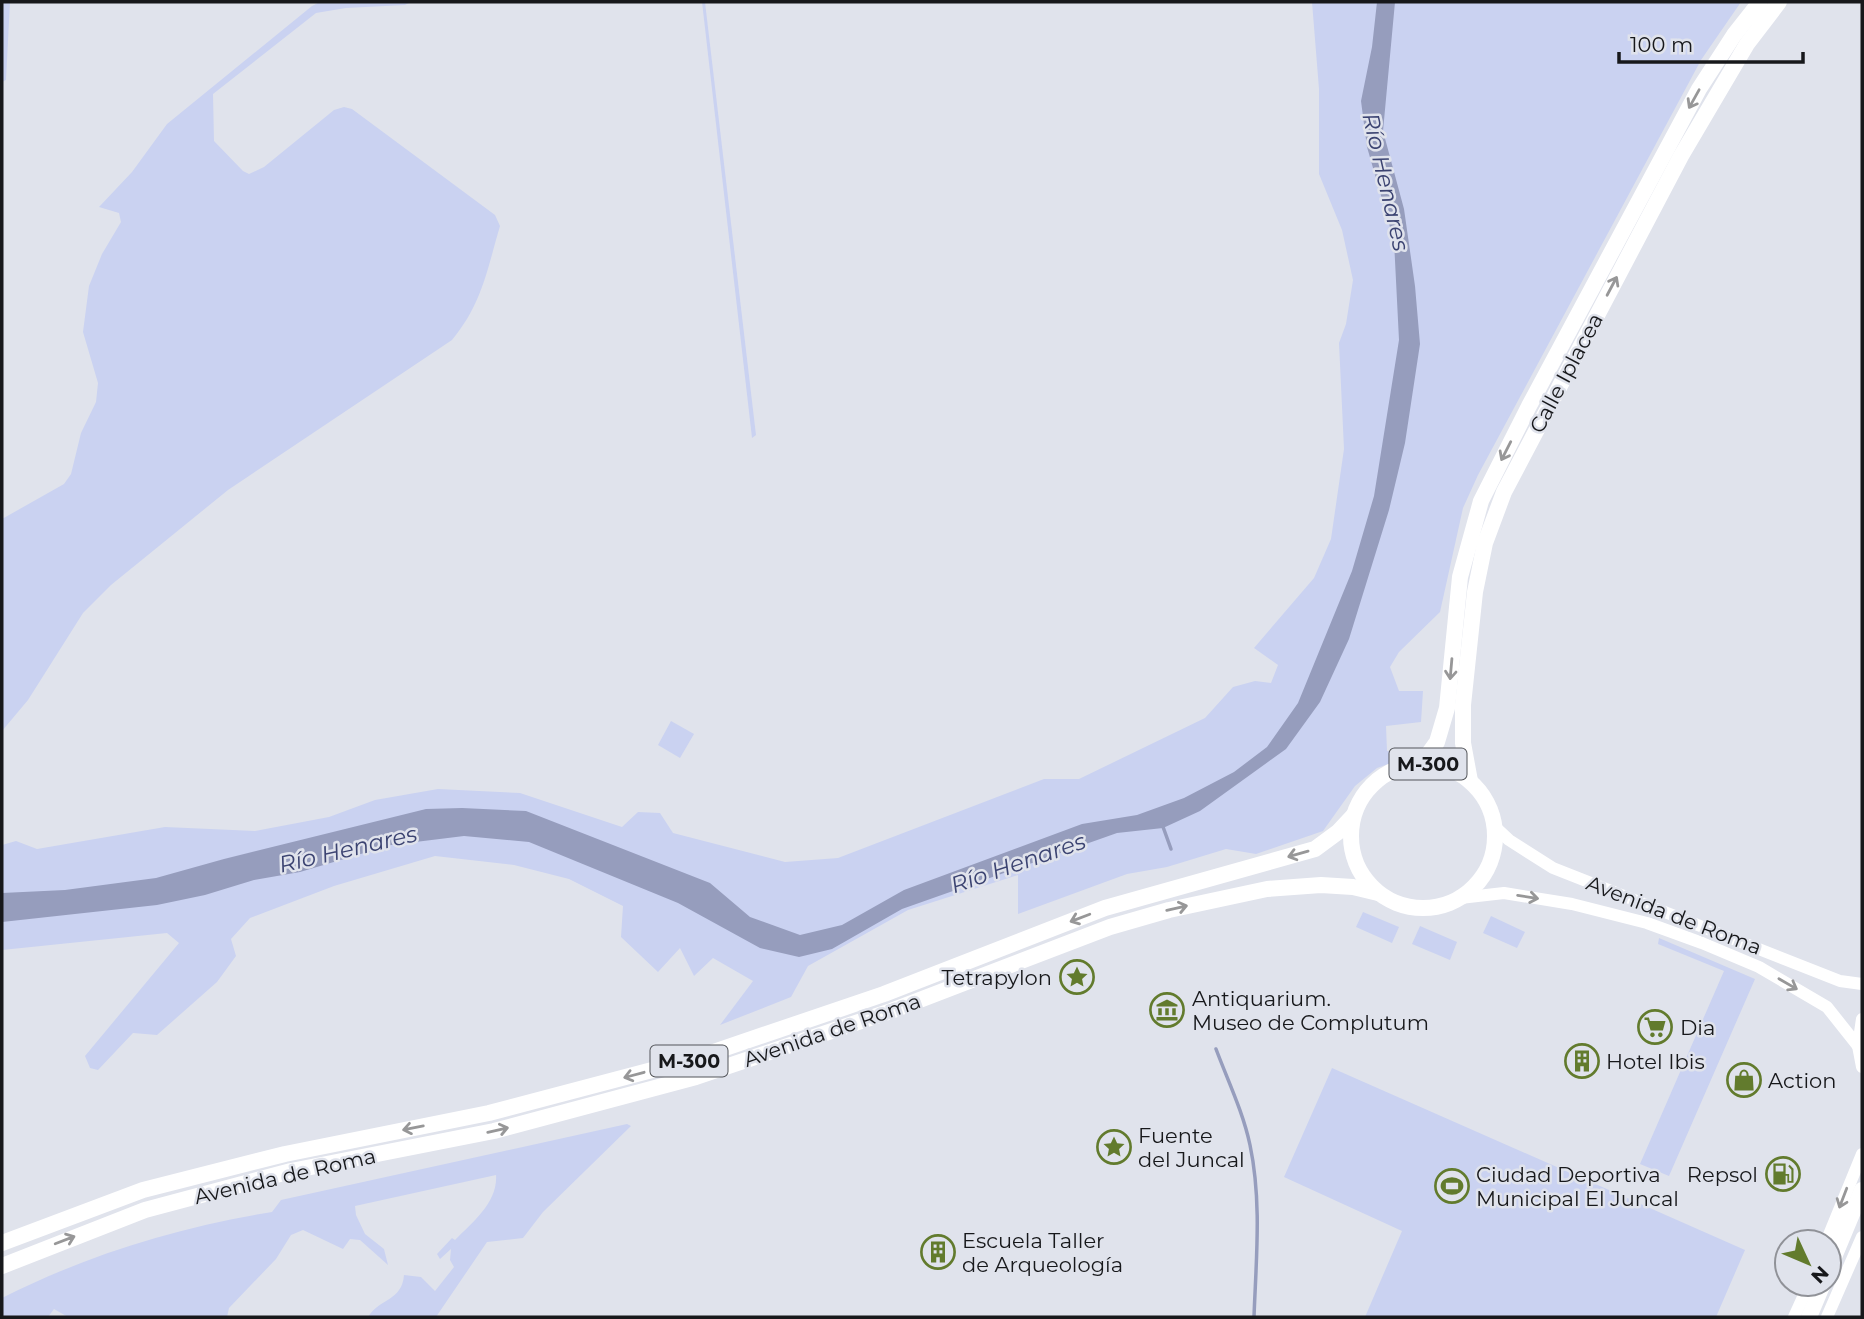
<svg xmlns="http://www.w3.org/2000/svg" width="1864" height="1319" font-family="Montserrat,sans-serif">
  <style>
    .green { fill: #cad2f1 }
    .water { fill: #969dbd }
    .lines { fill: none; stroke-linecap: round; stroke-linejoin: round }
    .stream { stroke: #969dbd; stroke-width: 3.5 }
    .tertiary { stroke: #fff; stroke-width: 12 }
    .primary { stroke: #fff; stroke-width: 16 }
    .oneway { stroke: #979798 }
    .labels { text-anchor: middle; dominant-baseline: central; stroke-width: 5; stroke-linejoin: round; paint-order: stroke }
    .shield { fill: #e0e3ec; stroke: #53555a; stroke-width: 2 }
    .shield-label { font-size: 19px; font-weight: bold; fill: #17181b }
    .street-label { font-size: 21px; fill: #17181b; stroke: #e0e3ec }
    .poi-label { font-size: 21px; fill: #17181b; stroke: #e0e3ec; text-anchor: start }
    .water-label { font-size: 23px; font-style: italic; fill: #3b4371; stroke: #e0e3ec }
  </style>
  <rect width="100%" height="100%" fill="#e0e3ec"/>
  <!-- green -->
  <g class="green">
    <path d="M 2,2 L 10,2 L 6,80 L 2,82 Z"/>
    <path d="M 320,2 L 411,2 L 405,5 L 346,8 L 316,13 L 213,94 L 214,141 L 243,171 L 249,174 L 264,167 L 334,110 L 344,107 L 352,109 L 495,215 L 500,226 C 487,270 482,304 452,340 L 228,490 L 111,585 L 83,613 L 28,700 L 2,731 L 2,519 L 64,484 L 71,474 L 81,433 L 96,402 L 98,383 L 83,332 L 89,286 L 102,254 L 121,222 L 119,213 L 99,207 L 132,172 L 167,124 L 312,6 Z"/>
    <path d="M 702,2 L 705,2 L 756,435 L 752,438 Z"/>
    <path d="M 1312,2 L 1741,2 L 1701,60 L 1478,475 L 1463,508 L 1440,612 L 1399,652 L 1390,667 L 1399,691 L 1423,691 L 1421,722 L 1386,726 L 1387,751 L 1411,752 L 1408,757 L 1377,768 L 1355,786 L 1323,831 L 1256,854 L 1226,849 L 1167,867 L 1127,874 L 1018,914 L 1018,875 L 908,910 L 808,966 L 791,997 L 720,1025 L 753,981 L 713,958 L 694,976 L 680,948 L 658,972 L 621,937 L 623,906 L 569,879 L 514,865 L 435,856 L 334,886 L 250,918 L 231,939 L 236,956 L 217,982 L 157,1035 L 133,1033 L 98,1070 L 90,1068 L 85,1056 L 179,943 L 167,933 L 2,950 L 2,845 L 16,841 L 37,849 L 165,827 L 255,831 L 329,817 L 375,800 L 438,789 L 520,793 L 622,827 L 638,812 L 660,813 L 673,833 L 785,862 L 838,858 L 1044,779 L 1079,779 L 1205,718 L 1233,687 L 1255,681 L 1271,683 L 1278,665 L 1254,648 L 1314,578 L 1331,539 L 1344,449 L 1339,343 L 1346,324 L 1353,280 L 1342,230 L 1319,174 L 1319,89 Z"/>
    <path d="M 671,721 L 694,734 L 680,758 L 658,745 Z"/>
    <path d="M 1363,912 L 1399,927 L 1392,943 L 1356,927 Z"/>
    <path d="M 1491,916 L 1525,932 L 1517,948 L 1483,933 Z"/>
    <path d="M 1420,926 L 1457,942 L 1450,960 L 1412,944 Z"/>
    <path d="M 1659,938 L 1755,979 L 1669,1176 L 1640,1164 L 1724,971 L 1658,944 Z"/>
    <path d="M 1332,1068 L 1745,1250 L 1716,1317 L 1365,1317 L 1402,1231 L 1284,1177 Z"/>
    <path d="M 627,1124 L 631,1126 L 543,1212 L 523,1238 L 487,1242 L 436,1317 L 368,1317 C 380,1298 402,1301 404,1275 L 421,1277 L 435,1291 L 454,1267 L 450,1260 L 451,1249 L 440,1259 L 437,1254 L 452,1238 L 455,1240 C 473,1222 498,1202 496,1175 L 355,1206 L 356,1215 L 365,1234 L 384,1249 L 388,1265 L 360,1240 L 350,1239 L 343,1249 L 303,1230 L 291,1235 L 276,1259 L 229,1308 L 227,1317 L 68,1317 L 54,1309 L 48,1317 L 2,1317 L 2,1298 C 87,1255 178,1227 272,1212 L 281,1200 Z"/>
  </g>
  <!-- water -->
  <path class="water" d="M 1377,2 L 1395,2 L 1383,131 L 1404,209 L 1415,286 L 1420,344 L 1405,443 L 1389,510 L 1349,639 L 1320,702 L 1286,749 L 1200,811 L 1163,828 L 1117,833 L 902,909 L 832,949 L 799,957 L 760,948 L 678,903 L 529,842 L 464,836 L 391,845 L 300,872 L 254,880 L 205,895 L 157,905 L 2,922 L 2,893 L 65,890 L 156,878 L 224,859 L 426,809 L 462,808 L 526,811 L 710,883 L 750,917 L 800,935 L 842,925 L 904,890 L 1082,824 L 1137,815 L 1184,798 L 1234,772 L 1267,747 L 1298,703 L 1352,571 L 1374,496 L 1399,340 L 1394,241 L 1367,147 L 1361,101 L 1372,47 Z"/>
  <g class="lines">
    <!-- stream -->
    <g class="stream">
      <path d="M 1162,824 L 1171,849"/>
      <path d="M 1216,1049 C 1228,1081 1243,1112 1250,1145 C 1262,1202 1256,1260 1254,1317"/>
    </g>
    <!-- tertiary -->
    <g class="tertiary">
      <path d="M 1495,827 L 1509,840 L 1553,868 L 1840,981 L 1862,984"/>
      <path d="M 1460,898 L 1504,893 L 1572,904 L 1647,923 L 1702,943 L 1759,967 L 1827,1007 L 1858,1046"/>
      <path d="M 1862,1019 L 1858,1046 L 1862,1067"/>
      <path d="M 1826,1242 L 1862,1154"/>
      <path d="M 1794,1317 L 1809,1284"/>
      <path d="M 1827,1317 L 1862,1237"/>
    </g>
    <!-- primary -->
    <g class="primary">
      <path d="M 1422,763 L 1437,742 L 1447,708 L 1460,577 L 1481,501 L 1529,406 L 1699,89 L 1734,35 L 1760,2"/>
      <circle cx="1423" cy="836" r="72"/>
      <path d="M 1470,781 L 1463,743 L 1463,705 L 1475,592 L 1485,543 L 1504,492 L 1681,156 L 1747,44 L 1779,2"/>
      <path d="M 2,1243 L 143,1190 L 285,1154 L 489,1113 L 690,1060 L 884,994 L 1105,908 L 1315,849 L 1338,832 L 1353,816"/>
      <path d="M 2,1266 L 145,1210 L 291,1171 L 494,1131 L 696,1077 L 891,1011 L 1110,927 L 1169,910 L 1267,889 L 1321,885 L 1353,887 L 1378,893"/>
      <path d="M 1829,1269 L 1862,1190"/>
      <path d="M 1809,1317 L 1823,1284"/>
    </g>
  </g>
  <!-- one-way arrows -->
  <defs><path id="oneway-shaft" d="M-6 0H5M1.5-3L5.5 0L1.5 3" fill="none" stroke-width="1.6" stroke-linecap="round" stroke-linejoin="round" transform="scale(1.75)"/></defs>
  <g class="oneway">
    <use href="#oneway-shaft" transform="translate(1694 99) rotate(119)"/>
    <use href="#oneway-shaft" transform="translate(1612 286) rotate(-62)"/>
    <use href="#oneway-shaft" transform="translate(1506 451) rotate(117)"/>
    <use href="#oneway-shaft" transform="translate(1451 669) rotate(95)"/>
    <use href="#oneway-shaft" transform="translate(1298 854) rotate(164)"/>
    <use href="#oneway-shaft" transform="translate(1528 897) rotate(9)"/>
    <use href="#oneway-shaft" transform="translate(1177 908) rotate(-13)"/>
    <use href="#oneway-shaft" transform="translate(1080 918) rotate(159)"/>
    <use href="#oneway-shaft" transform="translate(1788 984) rotate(30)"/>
    <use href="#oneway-shaft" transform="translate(634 1075) rotate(165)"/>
    <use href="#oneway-shaft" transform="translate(413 1128) rotate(169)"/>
    <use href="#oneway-shaft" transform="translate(498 1130) rotate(-13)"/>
    <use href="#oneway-shaft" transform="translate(1843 1198) rotate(111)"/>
    <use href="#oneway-shaft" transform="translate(65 1240) rotate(-21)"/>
  </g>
  <!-- icons -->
  <defs>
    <g id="sight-ring" transform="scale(1.75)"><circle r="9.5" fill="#e0e3ec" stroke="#627b2d" stroke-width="1.5"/><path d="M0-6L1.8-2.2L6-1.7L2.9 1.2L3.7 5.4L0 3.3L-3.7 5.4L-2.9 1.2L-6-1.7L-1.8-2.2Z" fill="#627b2d"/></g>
    <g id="museum-ring" transform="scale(1.75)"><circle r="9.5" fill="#e0e3ec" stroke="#627b2d" stroke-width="1.5"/><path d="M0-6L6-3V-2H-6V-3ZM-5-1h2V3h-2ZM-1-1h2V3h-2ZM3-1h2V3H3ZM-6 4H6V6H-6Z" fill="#627b2d"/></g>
    <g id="supermarket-ring" transform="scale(1.75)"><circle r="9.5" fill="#e0e3ec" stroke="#627b2d" stroke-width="1.5"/><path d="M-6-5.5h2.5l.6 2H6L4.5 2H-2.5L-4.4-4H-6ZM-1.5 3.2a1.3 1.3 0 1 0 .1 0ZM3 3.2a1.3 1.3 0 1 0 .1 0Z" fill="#627b2d"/></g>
    <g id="building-ring" transform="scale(1.75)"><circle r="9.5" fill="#e0e3ec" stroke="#627b2d" stroke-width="1.5"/><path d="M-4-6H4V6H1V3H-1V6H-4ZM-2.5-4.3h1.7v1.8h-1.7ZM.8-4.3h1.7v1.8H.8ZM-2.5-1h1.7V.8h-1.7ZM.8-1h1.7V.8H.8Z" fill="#627b2d"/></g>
    <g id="shop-ring" transform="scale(1.75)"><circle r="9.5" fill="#e0e3ec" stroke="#627b2d" stroke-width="1.5"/><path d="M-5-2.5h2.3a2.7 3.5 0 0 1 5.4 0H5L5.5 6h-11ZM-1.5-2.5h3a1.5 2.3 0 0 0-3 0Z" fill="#627b2d"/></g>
    <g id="fuel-ring" transform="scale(1.75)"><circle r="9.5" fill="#e0e3ec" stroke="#627b2d" stroke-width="1.5"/><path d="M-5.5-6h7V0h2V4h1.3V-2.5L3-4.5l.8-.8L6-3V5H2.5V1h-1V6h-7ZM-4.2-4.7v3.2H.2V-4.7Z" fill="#627b2d"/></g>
    <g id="stadium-ring" transform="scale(1.75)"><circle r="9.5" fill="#e0e3ec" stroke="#627b2d" stroke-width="1.5"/><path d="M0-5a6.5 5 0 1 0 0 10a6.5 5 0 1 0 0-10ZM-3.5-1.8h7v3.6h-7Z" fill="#627b2d"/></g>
  </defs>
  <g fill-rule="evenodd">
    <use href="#sight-ring" x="1077" y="977"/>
    <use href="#museum-ring" x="1167" y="1010"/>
    <use href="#supermarket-ring" x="1655" y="1027"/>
    <use href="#building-ring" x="1582" y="1061"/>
    <use href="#shop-ring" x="1744" y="1080"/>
    <use href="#sight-ring" x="1114" y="1147"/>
    <use href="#fuel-ring" x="1783" y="1174"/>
    <use href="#stadium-ring" x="1452" y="1186"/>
    <use href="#building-ring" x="938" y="1252"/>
  </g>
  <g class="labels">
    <!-- shield labels -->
    <g class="shield">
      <rect x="1389.5" y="748.5" width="77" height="31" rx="5"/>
      <rect x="650.5" y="1045.5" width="77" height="31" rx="5"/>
    </g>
    <g class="shield-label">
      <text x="1428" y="764">M-300</text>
      <text x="689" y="1061">M-300</text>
    </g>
    <!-- street labels -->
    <g class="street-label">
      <text transform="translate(1566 373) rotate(-62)">Calle Iplacea</text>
      <text transform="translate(1674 915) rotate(21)">Avenida de Roma</text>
      <text transform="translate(832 1030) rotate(-19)">Avenida de Roma</text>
      <text transform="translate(285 1176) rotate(-13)">Avenida de Roma</text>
    </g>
    <!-- poi labels -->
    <g class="poi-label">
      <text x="1052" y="977" text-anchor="end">Tetrapylon</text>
      <text x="1192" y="998">Antiquarium.<tspan x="1192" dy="24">Museo de Complutum</tspan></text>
      <text x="1680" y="1027">Dia</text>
      <text x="1606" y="1061">Hotel Ibis</text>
      <text x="1768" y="1080">Action</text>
      <text x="1138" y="1135">Fuente<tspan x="1138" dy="24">del Juncal</tspan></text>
      <text x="1476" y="1174">Ciudad Deportiva<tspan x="1476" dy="24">Municipal El Juncal</tspan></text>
      <text x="1758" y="1174" text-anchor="end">Repsol</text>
      <text x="962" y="1240">Escuela Taller<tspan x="962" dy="24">de Arqueología</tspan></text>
    </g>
    <!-- water labels -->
    <g class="water-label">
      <text transform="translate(1386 182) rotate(77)">Río Henares</text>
      <text transform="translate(348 849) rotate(-13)">Río Henares</text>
      <text transform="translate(1018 863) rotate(-19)">Río Henares</text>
    </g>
  </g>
  <!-- border -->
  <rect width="1864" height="1319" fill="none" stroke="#17181b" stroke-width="7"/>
  <!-- north arrow -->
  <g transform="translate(1808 1263) rotate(134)"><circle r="33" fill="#e0e3ec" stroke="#909298" stroke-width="2"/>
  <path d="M0-5L12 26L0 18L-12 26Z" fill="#627b2d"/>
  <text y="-10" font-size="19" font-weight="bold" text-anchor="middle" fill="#17181b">N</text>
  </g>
  <!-- scale -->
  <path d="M1619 52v10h184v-10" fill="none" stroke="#17181b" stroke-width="3.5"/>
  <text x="1630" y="52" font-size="21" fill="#17181b" stroke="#e0e3ec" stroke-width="5" paint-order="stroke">100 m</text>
</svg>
